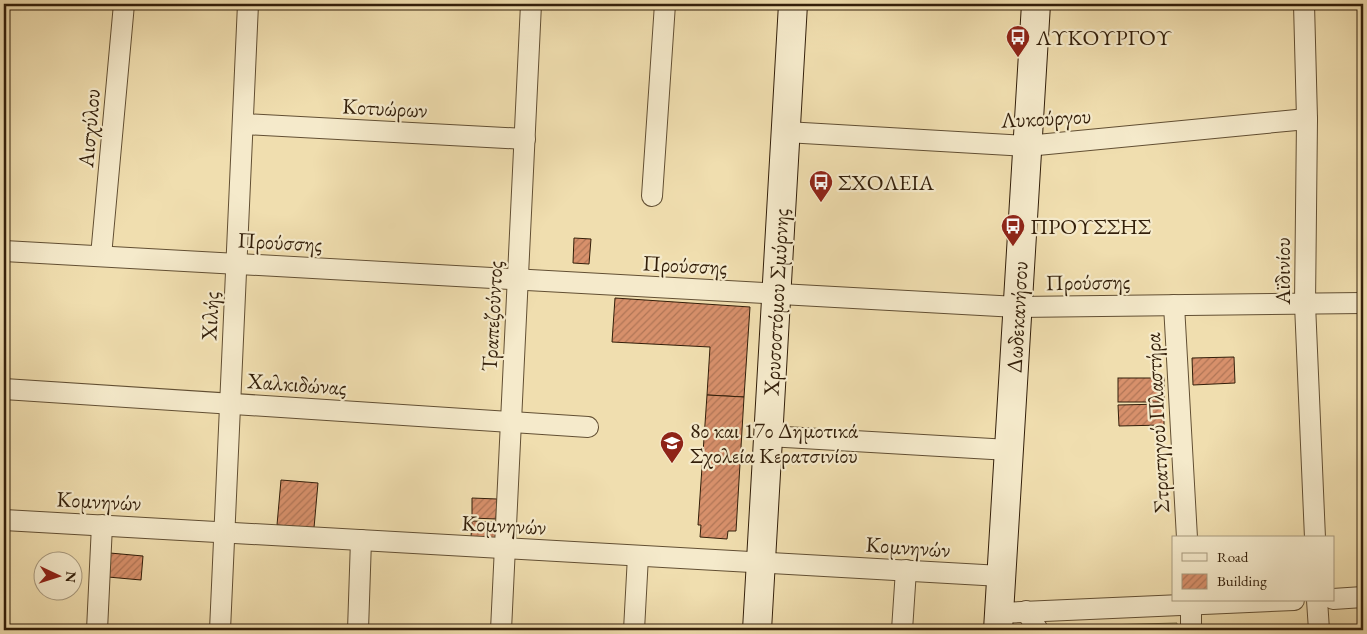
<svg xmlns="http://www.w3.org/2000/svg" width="1367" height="634" font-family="'EB Garamond',serif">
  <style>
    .forest { fill: url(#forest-firs); stroke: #7a6f48 }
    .building { fill: url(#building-hatch); stroke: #331f0a }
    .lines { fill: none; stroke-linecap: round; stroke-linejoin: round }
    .street-casing { stroke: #624f33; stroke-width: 22 }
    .secondary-casing { stroke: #331f0a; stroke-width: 30 }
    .street { stroke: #f5eacb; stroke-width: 20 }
    .secondary { stroke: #f5eacb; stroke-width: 28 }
    .labels { text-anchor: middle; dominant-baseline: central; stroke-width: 4.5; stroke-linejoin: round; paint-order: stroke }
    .poi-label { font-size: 22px; fill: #331f0a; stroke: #f5eacb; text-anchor: start }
    .street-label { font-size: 22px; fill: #331f0a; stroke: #f5eacb }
  </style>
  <defs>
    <pattern id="forest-firs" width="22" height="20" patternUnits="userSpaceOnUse" patternTransform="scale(1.25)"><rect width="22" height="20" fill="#c1bf86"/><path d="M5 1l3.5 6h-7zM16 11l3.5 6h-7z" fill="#a6a472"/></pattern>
    <pattern id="building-hatch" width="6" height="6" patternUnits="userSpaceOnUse" patternTransform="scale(1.25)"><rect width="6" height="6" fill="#d7906b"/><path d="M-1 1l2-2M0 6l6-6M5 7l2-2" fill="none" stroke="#af7556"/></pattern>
  </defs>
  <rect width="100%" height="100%" fill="#f0deaf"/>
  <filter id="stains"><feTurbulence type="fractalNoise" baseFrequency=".004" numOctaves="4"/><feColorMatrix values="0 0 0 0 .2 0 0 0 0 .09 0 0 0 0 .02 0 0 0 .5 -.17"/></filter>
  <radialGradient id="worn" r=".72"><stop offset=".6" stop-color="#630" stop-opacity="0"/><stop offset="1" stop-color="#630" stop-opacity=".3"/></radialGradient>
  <!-- forest -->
  <path class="forest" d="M 1177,623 L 1177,630 L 1068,630 L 1066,626 Z"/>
  <!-- building -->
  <g class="building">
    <path d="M 574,238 L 591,239 L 589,264 L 573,263 Z"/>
    <path d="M 615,298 L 750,307 L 744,397 L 707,395 L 710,347 L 612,342 Z"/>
    <path d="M 1234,357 L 1235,383 L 1193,385 L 1192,358 Z"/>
    <rect x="1118" y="378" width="46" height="24"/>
    <path d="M 707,395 L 744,397 L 736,531 L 728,531 L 727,539 L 700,537 L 701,525 L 698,525 Z"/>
    <path d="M 1164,404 L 1164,425 L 1119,426 L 1118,405 Z"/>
    <path d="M 281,480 L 318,483 L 314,528 L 277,525 Z"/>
    <path d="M 472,498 L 497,499 L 496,519 L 472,518 Z"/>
    <path d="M 472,521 L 497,522 L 496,538 L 471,537 Z"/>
    <path d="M 110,553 L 143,556 L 141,580 L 108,577 Z"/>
  </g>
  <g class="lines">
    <!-- street casing -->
    <g class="street-casing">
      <g id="street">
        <path d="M 1304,4 L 1307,119 L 1305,304 L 1315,538"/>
        <path d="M 243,124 L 525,139"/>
        <path d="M 786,132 L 1027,146 L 1307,119"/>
        <path d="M 652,196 L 665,4"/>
        <path d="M 4,251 L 1017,307 L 1363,303"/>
        <path d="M 101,256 L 124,4"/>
        <path d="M 1174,305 L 1187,538"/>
        <path d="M 4,389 L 588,427"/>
        <path d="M 768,436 L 1009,450"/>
        <path d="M 4,520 L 1001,576"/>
        <path d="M 1333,599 L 1363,597"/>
        <path d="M 1191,600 L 1191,630"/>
        <path d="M 1317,600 L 1319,630"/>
        <path d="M 1026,611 L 1038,630"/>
        <path d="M 999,613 L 1294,600"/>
        <path d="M 97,630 L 102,525"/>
        <path d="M 220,630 L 248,4"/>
        <path d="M 358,630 L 361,540"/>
        <path d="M 501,630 L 531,4"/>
        <path d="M 634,630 L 638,556"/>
        <path d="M 902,630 L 906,570"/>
      </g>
    </g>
    <!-- secondary casing -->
    <g class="secondary-casing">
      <g id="secondary">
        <path d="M 757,630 L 793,4"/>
        <path d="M 998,630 L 1036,4"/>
      </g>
    </g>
    <!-- street -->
    <use href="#street" class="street"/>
    <!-- secondary -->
    <use href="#secondary" class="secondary"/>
  </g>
  <!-- icons -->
  <defs>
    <g id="bus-pin" transform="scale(1.25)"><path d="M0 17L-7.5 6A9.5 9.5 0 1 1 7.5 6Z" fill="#8f2418" stroke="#f5eacb"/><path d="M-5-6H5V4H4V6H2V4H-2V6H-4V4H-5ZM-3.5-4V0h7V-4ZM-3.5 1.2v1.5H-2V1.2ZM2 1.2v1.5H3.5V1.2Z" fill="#fff"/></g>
    <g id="school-pin" transform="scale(1.25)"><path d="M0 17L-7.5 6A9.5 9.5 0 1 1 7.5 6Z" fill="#8f2418" stroke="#f5eacb"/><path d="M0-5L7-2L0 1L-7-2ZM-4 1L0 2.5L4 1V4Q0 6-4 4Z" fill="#fff"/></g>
  </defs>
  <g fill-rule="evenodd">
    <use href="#bus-pin" x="1018" y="37"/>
    <use href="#bus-pin" x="821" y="182"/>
    <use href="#bus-pin" x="1013" y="226"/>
    <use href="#school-pin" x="672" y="443"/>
  </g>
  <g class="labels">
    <!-- poi labels -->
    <g class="poi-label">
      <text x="1036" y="37">ΛΥΚΟΥΡΓΟΥ</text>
      <text x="838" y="182">ΣΧΟΛΕΙΑ</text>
      <text x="1030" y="226">ΠΡΟΥΣΣΗΣ</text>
      <text x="690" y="430">8ο και 17ο Δημοτικά<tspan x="690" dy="25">Σχολεία Κερατσινίου</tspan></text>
    </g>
    <!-- street labels -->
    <g class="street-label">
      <text transform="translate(385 108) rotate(3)">Κοτυώρων</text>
      <text transform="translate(1046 118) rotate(-3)">Λυκούργου</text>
      <text transform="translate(89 128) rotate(-85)">Αισχύλου</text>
      <text transform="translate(280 242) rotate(3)">Προύσσης</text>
      <text transform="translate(685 265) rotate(3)">Προύσσης</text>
      <text transform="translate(1282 271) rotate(-90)">Αϊδινίου</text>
      <text transform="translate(1088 282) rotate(-1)">Προύσσης</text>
      <text transform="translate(776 302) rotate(-87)">Χρυσοστόμου Σμύρνης</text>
      <text transform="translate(210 316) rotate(-87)">Χιλής</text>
      <text transform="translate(492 316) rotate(-87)">Τραπεζούντος</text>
      <text transform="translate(1017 317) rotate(-87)">Δωδεκανήσου</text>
      <text transform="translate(297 384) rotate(4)">Χαλκιδώνας</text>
      <text transform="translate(1157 423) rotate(-93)">Στρατηγού Πλαστήρα</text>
      <text transform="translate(99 501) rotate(3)">Κομνηνών</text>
      <text transform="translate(504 525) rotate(3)">Κομνηνών</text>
      <text transform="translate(908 547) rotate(4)">Κομνηνών</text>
    </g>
  </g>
  <!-- margin -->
  <rect width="1367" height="634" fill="none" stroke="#f0deaf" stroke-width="20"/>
  <rect x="5" y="5" width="1357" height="624" fill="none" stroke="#331f0a" stroke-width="2.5"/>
  <rect x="10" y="10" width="1347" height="614" fill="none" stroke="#331f0a"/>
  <!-- legend -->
  <rect x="1172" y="536" width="162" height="65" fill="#f5eacb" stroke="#a7997e"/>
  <rect x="1182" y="553" width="25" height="8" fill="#f5eacb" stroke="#a7997e"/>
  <text x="1217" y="562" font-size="15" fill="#331f0a">Road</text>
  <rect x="1182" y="574" width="25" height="15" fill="url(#building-hatch)" stroke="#a7997e"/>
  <text x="1217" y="586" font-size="15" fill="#331f0a">Building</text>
  <!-- north arrow -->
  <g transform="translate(58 576) rotate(94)"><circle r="24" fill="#f5eacb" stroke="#a7997e"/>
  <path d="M0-4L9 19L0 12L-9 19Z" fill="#8f2418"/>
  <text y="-8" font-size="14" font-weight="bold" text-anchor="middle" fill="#331f0a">N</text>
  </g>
  <rect width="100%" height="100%" filter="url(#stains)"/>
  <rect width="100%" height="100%" fill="url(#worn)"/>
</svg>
